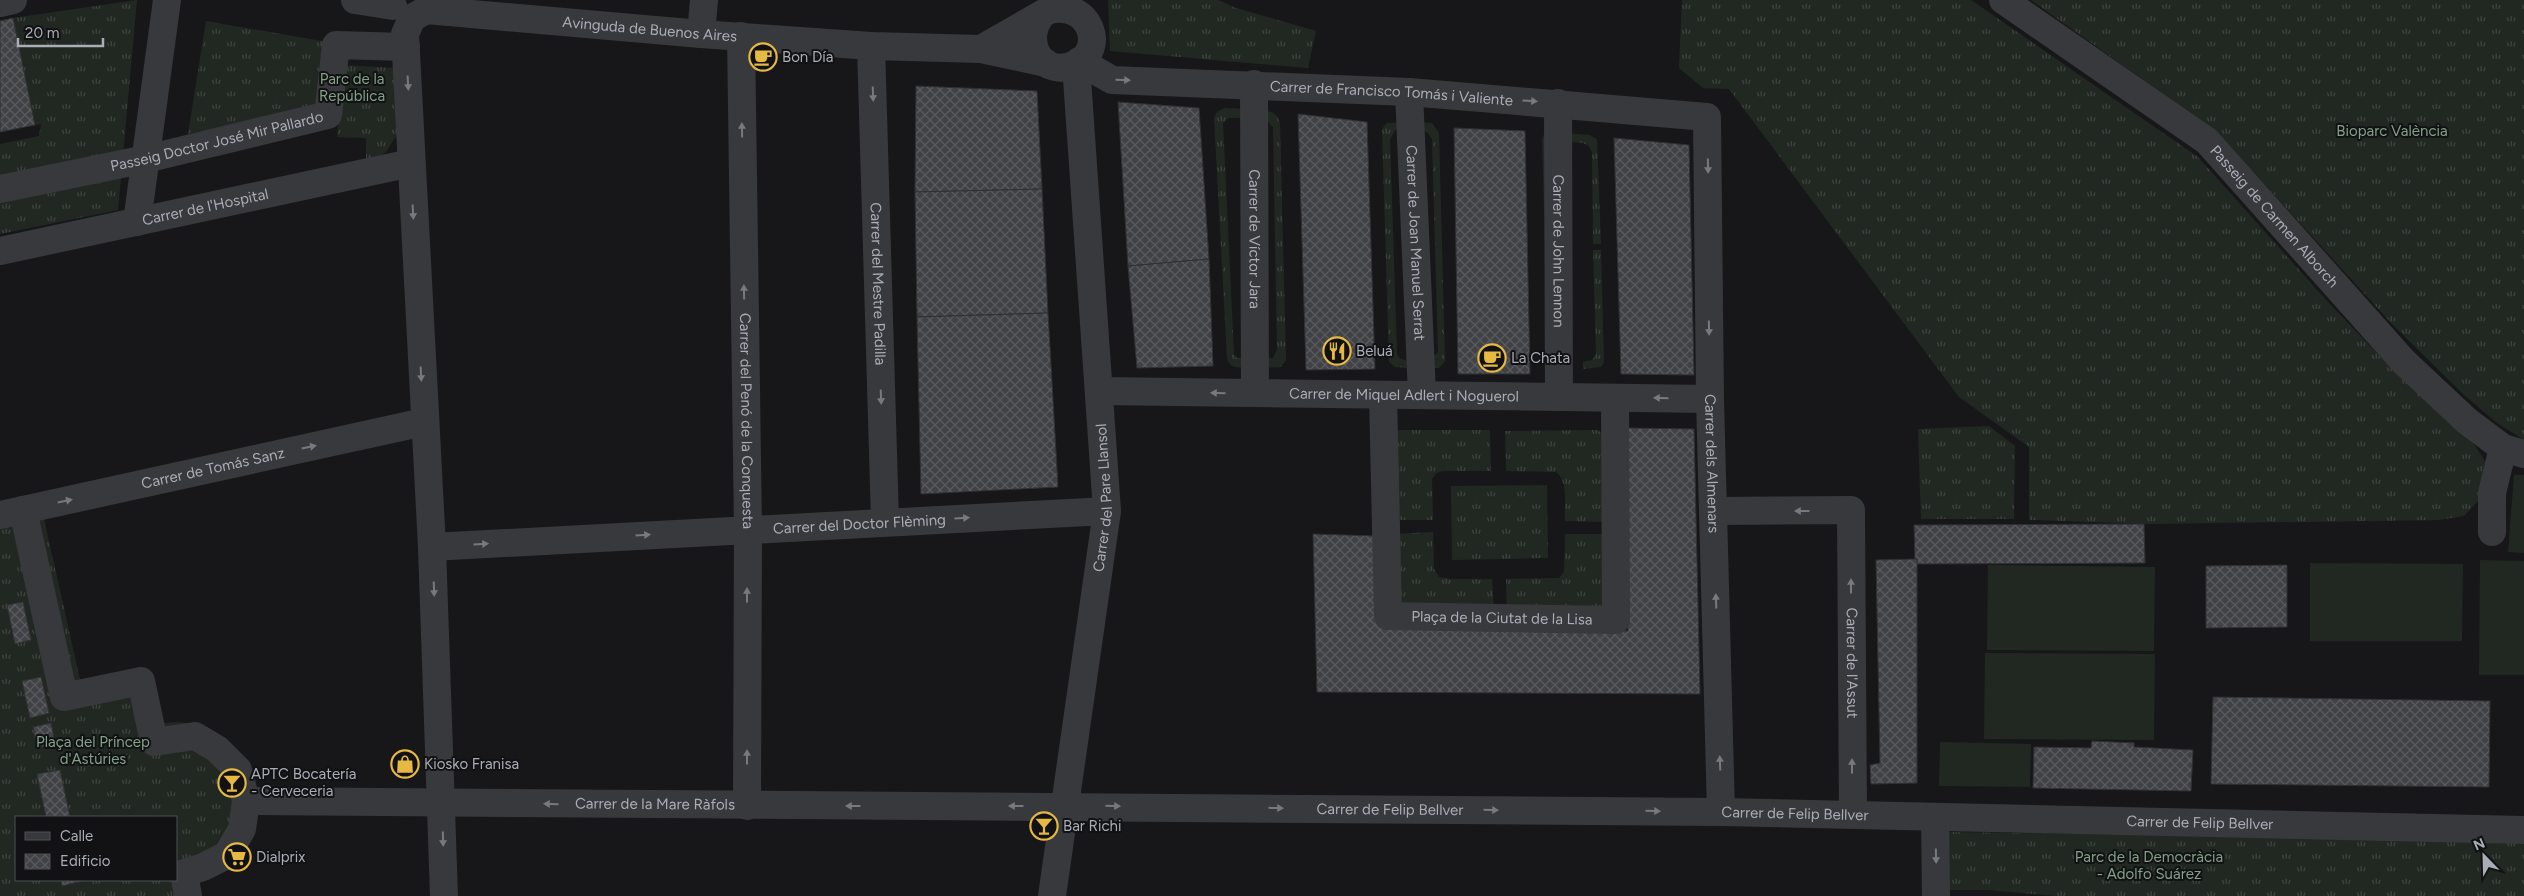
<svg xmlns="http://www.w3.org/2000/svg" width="2524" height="896" font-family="Figtree,sans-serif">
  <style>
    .grass { fill: url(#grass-tufts); fill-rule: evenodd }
    .pitch { fill: #212822 }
    .building { fill: url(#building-cross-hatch); stroke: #313134 }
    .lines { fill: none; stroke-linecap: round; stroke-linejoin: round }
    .minor { stroke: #38393d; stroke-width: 28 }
    .oneway { fill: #777980 }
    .labels { text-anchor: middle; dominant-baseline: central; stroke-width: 4; stroke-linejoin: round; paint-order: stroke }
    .street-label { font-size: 15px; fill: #aaadb7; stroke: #121214 }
    .poi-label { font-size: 15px; fill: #aaadb7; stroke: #121214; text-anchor: start }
    .park-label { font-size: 15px; fill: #82a186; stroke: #121214 }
  </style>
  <defs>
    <pattern id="grass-tufts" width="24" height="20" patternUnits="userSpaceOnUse" patternTransform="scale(1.25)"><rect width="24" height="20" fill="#212822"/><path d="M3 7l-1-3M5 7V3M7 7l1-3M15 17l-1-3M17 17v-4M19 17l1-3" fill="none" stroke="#3f4440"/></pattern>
    <pattern id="building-cross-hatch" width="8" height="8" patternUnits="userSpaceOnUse" patternTransform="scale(1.25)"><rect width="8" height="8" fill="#414245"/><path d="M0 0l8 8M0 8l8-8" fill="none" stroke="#5a5b5e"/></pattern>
  </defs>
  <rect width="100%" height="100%" fill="#171719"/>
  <!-- grass -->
  <g class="grass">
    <path d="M 137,0 L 118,210 L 0,234 L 0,144 L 39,136 L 41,124 L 35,125 L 13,18 Z"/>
    <path d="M 1108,0 L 1218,0 L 1236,8 L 1316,31 L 1308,68 L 1110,51 Z"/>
    <path d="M 1682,0 L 1971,0 L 2198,157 L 2327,301 L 2400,377 L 2468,435 L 2485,461 L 2481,498 L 2464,516 L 2439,520 L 2152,524 L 2029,520 L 2029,447 L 1959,397 L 1953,389 L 1729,89 L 1703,88 L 1679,68 Z"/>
    <path d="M 2031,0 L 2524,0 L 2524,440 L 2497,423 L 2463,394 L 2392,324 L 2217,132 Z"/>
    <path d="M 206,21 L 333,43 L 323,108 L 188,134 Z"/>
    <path d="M 343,65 L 395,68 L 398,133 L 386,152 L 366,164 L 366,138 L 337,137 Z"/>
    <path d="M 1224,108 L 1241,109 L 1240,118 L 1229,118 L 1223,123 L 1234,354 L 1237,358 L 1249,359 L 1250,367 C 1240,367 1230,370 1227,358 L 1214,118 L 1217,112 Z"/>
    <path d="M 1256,110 C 1268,111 1276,110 1280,123 L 1286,360 L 1281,367 L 1263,368 L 1264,359 L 1273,358 L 1277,350 L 1273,127 Z"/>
    <path d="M 1403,122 L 1403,129 L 1396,129 L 1390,139 L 1397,353 L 1399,358 L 1410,362 L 1410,368 L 1395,367 L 1389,362 L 1382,129 L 1387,123 Z"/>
    <path d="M 1417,122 L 1432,123 L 1439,133 L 1445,361 L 1439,368 L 1423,368 L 1438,352 L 1432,139 L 1427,132 L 1417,130 Z"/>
    <path d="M 1551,132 L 1590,135 L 1597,139 L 1601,244 L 1593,244 L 1592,152 L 1589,146 L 1583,143 L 1558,140 L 1545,243 L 1542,140 L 1544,134 Z"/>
    <path d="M 1593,250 L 1601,250 L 1604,362 L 1601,367 L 1583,369 L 1583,362 L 1592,360 L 1596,354 Z"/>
    <path d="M 1989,426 L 2015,446 L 2014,519 L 1921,519 L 1918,429 Z"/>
    <path d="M 1396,430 L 1490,430 L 1491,471 L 1442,471 L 1436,473 L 1432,479 L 1433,520 L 1393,520 Z"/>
    <path d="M 1598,430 L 1604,435 L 1605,522 L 1565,521 C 1564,507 1569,481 1556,472 L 1506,471 L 1505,431 Z"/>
    <path d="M 1547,485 L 1548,558 L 1452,560 L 1451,486 Z"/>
    <path d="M 44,519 L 81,684 L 146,673 L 158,724 L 176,722 L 195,724 L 253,813 L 191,876 L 195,896 L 0,896 L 0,529 ZM 16,817 L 176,817 L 176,880 L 16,880 Z"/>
    <path d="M 1433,532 L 1434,569 L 1439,577 L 1450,579 L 1492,579 L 1494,612 L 1395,609 L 1394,534 Z"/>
    <path d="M 1565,534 L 1607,534 L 1607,614 L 1507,611 L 1506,579 L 1559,578 L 1564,572 Z"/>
    <path d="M 1947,832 L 2524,841 L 2524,896 L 2056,896 L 1988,890 L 1946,890 Z"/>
  </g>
  <!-- pitch -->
  <g class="pitch">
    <path d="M 2514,475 L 2524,475 L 2524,553 L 2508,552 Z"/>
    <path d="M 2480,560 L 2524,561 L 2524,675 L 2479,675 Z"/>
    <path d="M 2310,563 L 2463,564 L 2462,641 L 2310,641 Z"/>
    <path d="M 1988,565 L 2155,567 L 2154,651 L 1987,650 Z"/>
    <path d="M 1985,653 L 2155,654 L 2154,740 L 1984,739 Z"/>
    <path d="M 1940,742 L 2031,744 L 2030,787 L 1939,786 Z"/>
  </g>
  <!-- building -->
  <g class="building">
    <path d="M 13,18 L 35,125 L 0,132 L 0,21 Z"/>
    <path d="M 916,86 L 1037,91 L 1042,189 L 915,192 Z"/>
    <path d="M 1118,102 L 1199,108 L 1209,259 L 1128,266 Z"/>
    <path d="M 1298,114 L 1367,122 L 1375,369 L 1306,370 Z"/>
    <path d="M 1454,128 L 1525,131 L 1530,374 L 1458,374 Z"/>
    <path d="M 1614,138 L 1689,145 L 1694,375 L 1621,374 Z"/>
    <path d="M 1042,189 L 1048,313 L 917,317 L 915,192 Z"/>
    <path d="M 1209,259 L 1213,366 L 1137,368 L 1128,266 Z"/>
    <path d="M 1048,313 L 1058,487 L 921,494 L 917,317 Z"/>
    <path d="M 1627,428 L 1694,429 L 1700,694 L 1317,692 L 1313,534 L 1377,536 L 1378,625 L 1628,631 Z"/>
    <path d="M 2144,524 L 2145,563 L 1917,564 L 1917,559 L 1915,559 L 1914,525 Z"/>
    <path d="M 1917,559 L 1917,783 L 1871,784 L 1870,765 L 1880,763 L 1876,560 Z"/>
    <path d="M 2287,565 L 2287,627 L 2206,628 L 2206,566 Z"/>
    <path d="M 23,602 L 31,640 L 15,644 L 7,605 Z"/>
    <path d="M 41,677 L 49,713 L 30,718 L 22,681 Z"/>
    <path d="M 2213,697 L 2490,701 L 2489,787 L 2211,784 Z"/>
    <path d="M 51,723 L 55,744 L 37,748 L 33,727 Z"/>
    <path d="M 2092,741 L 2134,743 L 2134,747 L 2193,750 L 2191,791 L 2033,788 L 2034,747 L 2091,748 Z"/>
    <path d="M 60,770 L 70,817 L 46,817 L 37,774 Z"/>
    <path d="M 61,880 L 82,880 L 82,881 L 62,886 Z"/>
  </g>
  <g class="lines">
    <!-- minor -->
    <g class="minor">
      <path d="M 355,0 L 393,6"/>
      <path id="s1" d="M 2003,0 L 2207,141 L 2404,362 L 2467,421 L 2503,448 L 2524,454"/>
      <path d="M 0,3 L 13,0"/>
      <path d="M 701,34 L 704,0"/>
      <path id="s2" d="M 741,36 L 748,529 L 747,806"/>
      <path id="s3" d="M 871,46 L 885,521"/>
      <path d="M 981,49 L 1049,10 C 1090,0 1107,49 1076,64 C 1043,79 1021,44 1040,17"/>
      <path id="s4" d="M 1079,61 L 1112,80 L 1409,92 L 1707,117 L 1710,399 L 1721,812"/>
      <path id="s5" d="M 1254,84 L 1255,393"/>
      <path id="s6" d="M 1409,92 L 1422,395"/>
      <path id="s7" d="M 1558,103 L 1559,397"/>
      <path id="s8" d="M 0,189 L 146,159 L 328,115 L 336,45 L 406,47"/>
      <path d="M 137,222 L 167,0"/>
      <path id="s9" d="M 0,251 L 411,163"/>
      <path id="s10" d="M 1099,391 L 1710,399"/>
      <path id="s11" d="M 1383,395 L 1388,616 L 1616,620 L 1615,398"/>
      <path d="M 23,510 L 64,697 L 141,681 L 154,742 L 195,736 L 217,749 L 238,770 L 246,801 L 242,829 L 227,855 L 203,867 L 184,873 L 188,896"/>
      <path id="s12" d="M 1713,511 L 1851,510 L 1853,815"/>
      <path id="s13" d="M 0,515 L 424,422"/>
      <path d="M 2492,532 L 2492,493 L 2503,448"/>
      <path id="s14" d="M 432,547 L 1107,511"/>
      <path id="s15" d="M 246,801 L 1721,812 L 2524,830"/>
      <path d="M 1935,817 L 1936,896"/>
      <path id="s16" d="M 444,896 L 432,547 L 405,34 L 412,18 L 426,10 L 701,34 L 871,46 L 981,49 L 1046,63"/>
      <path id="s17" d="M 1052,896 L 1107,511 L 1076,64"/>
    </g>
  </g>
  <!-- one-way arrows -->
  <defs><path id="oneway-solid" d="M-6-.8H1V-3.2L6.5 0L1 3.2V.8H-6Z" transform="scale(1.25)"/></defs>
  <g class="oneway">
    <use href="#oneway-solid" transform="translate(1123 80) rotate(2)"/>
    <use href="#oneway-solid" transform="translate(408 83) rotate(87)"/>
    <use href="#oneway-solid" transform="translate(873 94) rotate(88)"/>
    <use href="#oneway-solid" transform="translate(1530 101) rotate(4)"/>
    <use href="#oneway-solid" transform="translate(742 130) rotate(-91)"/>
    <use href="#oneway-solid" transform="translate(1708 166) rotate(89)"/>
    <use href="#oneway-solid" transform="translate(413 212) rotate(87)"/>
    <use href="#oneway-solid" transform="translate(744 292) rotate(-91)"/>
    <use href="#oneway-solid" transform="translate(1709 328) rotate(89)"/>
    <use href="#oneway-solid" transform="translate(421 374) rotate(87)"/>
    <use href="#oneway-solid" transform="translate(1218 393) rotate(-179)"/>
    <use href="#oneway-solid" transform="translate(881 397) rotate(88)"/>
    <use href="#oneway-solid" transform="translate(1661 398) rotate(-179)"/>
    <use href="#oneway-solid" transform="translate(309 447) rotate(-12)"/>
    <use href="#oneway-solid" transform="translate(65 501) rotate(-12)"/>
    <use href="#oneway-solid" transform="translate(1802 511) rotate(-180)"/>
    <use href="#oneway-solid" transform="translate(962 518) rotate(-3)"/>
    <use href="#oneway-solid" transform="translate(643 535) rotate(-3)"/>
    <use href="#oneway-solid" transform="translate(481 544) rotate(-3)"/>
    <use href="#oneway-solid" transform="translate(1851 586) rotate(-90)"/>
    <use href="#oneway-solid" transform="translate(434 589) rotate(88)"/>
    <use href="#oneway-solid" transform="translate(747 595) rotate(-90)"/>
    <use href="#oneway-solid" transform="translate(1716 601) rotate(-92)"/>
    <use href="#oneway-solid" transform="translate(747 757) rotate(-90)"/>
    <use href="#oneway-solid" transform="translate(1720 763) rotate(-92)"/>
    <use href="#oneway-solid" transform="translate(1852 766) rotate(-90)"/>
    <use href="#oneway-solid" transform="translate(551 804) rotate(-179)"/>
    <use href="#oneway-solid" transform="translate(853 806) rotate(-180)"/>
    <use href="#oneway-solid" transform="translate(1016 806) rotate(-180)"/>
    <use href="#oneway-solid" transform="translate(1113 806) rotate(1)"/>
    <use href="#oneway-solid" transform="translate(1276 808) rotate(1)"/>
    <use href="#oneway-solid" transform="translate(1491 810) rotate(1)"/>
    <use href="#oneway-solid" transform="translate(1653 811) rotate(1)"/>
    <use href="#oneway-solid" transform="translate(443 839) rotate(89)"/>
    <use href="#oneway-solid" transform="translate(1936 856) rotate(89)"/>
  </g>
  <!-- icons -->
  <defs>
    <g id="cafe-ring" transform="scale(1.4375)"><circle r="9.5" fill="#121214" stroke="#e5b942" stroke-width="1.5"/><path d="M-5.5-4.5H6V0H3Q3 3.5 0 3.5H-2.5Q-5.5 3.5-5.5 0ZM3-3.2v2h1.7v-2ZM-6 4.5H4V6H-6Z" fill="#e5b942"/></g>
    <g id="restaurant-ring" transform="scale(1.4375)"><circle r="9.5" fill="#121214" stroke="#e5b942" stroke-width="1.5"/><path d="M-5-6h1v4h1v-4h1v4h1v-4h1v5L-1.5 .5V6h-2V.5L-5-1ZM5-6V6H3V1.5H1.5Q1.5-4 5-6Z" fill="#e5b942"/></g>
    <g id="shop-ring" transform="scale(1.4375)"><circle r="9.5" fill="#121214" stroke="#e5b942" stroke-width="1.5"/><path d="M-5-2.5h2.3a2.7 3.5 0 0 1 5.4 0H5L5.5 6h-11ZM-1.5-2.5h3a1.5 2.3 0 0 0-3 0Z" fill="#e5b942"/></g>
    <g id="bar-ring" transform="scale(1.4375)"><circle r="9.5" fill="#121214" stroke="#e5b942" stroke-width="1.5"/><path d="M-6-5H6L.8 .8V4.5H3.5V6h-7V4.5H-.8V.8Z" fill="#e5b942"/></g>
    <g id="supermarket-ring" transform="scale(1.4375)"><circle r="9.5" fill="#121214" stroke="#e5b942" stroke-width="1.5"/><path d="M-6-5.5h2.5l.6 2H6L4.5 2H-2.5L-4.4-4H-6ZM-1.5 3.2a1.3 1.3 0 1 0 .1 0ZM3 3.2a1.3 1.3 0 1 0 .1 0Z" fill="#e5b942"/></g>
  </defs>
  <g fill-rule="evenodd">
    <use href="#cafe-ring" x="763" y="57"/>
    <use href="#restaurant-ring" x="1337" y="351"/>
    <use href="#cafe-ring" x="1492" y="358"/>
    <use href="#shop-ring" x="405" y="764"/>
    <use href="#bar-ring" x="232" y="783"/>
    <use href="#bar-ring" x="1044" y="826"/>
    <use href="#supermarket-ring" x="237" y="857"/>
  </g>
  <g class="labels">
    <!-- street labels -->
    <g class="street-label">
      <text stroke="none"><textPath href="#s16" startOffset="1121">Avinguda de Buenos Aires</textPath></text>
      <text stroke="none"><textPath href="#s4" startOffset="318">Carrer de Francisco Tomás i Valiente</textPath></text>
      <text stroke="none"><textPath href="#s8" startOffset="222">Passeig Doctor José Mir Pallardo</textPath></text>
      <text stroke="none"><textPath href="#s9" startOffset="210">Carrer de l'Hospital</textPath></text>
      <text stroke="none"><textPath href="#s1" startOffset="349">Passeig de Carmen Alborch</textPath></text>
      <text stroke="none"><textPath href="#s5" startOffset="155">Carrer de Víctor Jara</textPath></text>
      <text stroke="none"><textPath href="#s6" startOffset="151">Carrer de Joan Manuel Serrat</textPath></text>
      <text stroke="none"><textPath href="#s7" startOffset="148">Carrer de John Lennon</textPath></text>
      <text stroke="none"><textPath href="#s3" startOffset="238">Carrer del Mestre Padilla</textPath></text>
      <text stroke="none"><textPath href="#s10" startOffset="305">Carrer de Miquel Adlert i Noguerol</textPath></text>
      <text stroke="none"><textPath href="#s2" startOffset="385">Carrer del Penó de la Conquesta</textPath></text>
      <text stroke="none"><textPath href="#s4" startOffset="981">Carrer dels Almenars</textPath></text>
      <text stroke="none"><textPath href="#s13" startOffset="218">Carrer de Tomás Sanz</textPath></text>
      <text stroke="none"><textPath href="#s17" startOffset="402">Carrer del Pare Llansol</textPath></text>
      <text stroke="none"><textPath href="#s14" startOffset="428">Carrer del Doctor Flèming</textPath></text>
      <text stroke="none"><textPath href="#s11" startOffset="335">Plaça de la Ciutat de la Lisa</textPath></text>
      <text stroke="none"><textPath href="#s12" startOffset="291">Carrer de l'Assut</textPath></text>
      <text stroke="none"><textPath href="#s15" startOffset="409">Carrer de la Mare Ràfols</textPath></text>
      <text stroke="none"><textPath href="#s15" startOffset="1144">Carrer de Felip Bellver</textPath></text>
      <text stroke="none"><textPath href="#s15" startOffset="1549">Carrer de Felip Bellver</textPath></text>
      <text stroke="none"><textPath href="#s15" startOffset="1954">Carrer de Felip Bellver</textPath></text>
    </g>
    <!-- poi labels -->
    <g class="poi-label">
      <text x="782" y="57">Bon Día</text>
      <text x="1356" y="351">Beluá</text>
      <text x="1511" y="358">La Chata</text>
      <text x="424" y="764">Kiosko Franisa</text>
      <text x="251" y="774">APTC Bocatería<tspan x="251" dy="17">- Cerveceria</tspan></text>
      <text x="1063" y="826">Bar Richi</text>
      <text x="256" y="857">Dialprix</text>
    </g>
    <!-- park labels -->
    <g class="park-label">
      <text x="352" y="79">Parc de la<tspan x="352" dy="17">República</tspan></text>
      <text x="2392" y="131">Bioparc València</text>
      <text x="93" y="742">Plaça del Príncep<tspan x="93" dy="17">d'Astúries</tspan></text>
      <text x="2149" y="857">Parc de la Democràcia<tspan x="2149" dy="17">- Adolfo Suárez</tspan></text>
    </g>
  </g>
  <!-- legend -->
  <rect x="15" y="816" width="162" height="65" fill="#121214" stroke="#4f5055"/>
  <rect x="25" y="832" width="25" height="8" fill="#38393d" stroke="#4f5055"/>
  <text x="60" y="841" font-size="15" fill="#aaadb7">Calle</text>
  <rect x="25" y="854" width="25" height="15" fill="url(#building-cross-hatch)" stroke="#4f5055"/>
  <text x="60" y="866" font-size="15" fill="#aaadb7">Edificio</text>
  <!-- north arrow -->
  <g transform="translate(2484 856) rotate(337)" stroke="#121214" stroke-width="4" paint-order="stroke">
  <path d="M0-4L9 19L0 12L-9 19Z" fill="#aaadb7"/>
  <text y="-8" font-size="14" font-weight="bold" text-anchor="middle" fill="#aaadb7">N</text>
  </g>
  <!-- scale -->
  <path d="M18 38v8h85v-8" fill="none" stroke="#aaadb7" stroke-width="2.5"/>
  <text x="25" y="38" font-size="15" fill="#aaadb7" stroke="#121214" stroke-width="4" paint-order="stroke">20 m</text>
</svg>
